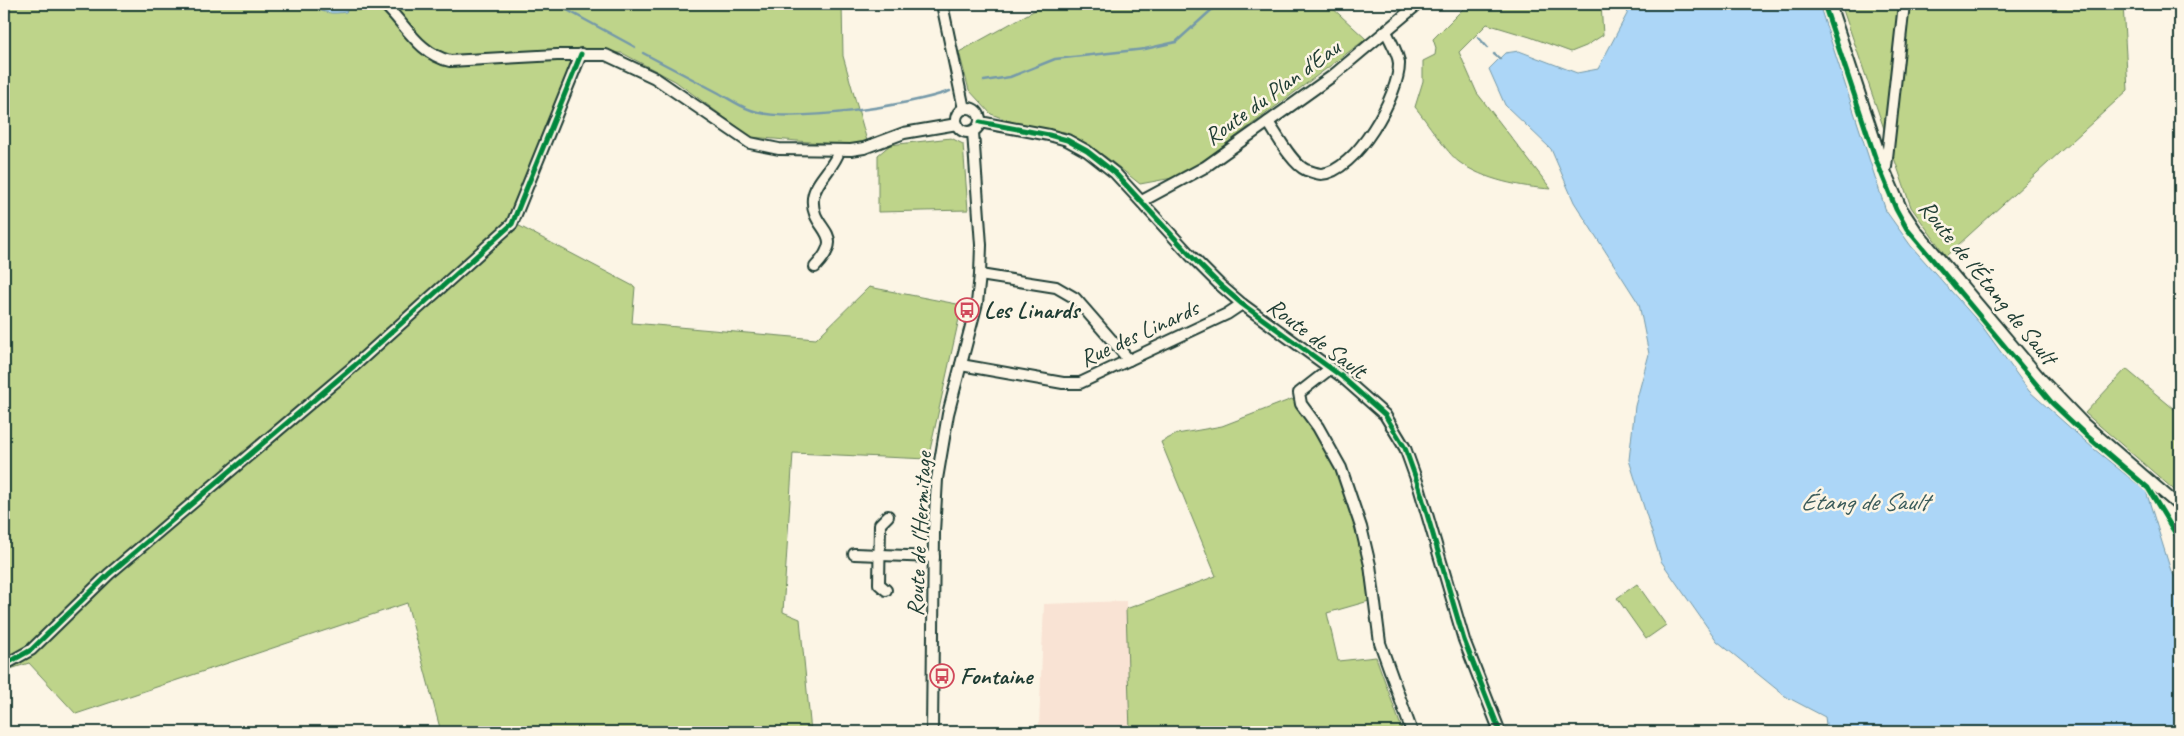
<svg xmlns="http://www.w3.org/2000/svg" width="2184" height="736" font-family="Caveat,sans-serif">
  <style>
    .built { fill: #f9e3d4 }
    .green { fill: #bed48a; stroke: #6e885f }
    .water { fill: #acd6f7; stroke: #7499a9 }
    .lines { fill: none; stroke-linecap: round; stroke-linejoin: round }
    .stream { stroke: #7499a9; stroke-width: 2.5 }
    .minor-casing { stroke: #1f3d34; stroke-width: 14 }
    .minor { stroke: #fcf5e5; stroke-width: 10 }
    .cycleway-casing { stroke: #fcf5e5; stroke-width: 8 }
    .cycleway { stroke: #00873e; stroke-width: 5 }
    .labels { text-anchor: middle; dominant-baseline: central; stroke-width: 5; stroke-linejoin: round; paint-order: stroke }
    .street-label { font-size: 24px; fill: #1f3d34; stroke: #fcf5e5 }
    .poi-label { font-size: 24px; font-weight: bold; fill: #1f3d34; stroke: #fcf5e5; text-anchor: start }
    .water-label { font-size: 25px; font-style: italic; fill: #3b5c5b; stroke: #fcf5e5 }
  </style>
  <rect width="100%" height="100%" fill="#fcf5e5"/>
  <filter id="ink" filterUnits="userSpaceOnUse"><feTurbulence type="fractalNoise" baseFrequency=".02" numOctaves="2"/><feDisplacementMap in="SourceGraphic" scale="10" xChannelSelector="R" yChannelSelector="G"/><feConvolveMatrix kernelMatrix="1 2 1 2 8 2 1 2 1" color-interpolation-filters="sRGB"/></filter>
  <g filter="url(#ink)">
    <!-- built -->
    <path class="built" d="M 1126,601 L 1130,732 L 954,732 L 1039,726 L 1044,604 Z"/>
    <!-- green -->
    <g class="green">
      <path d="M 4,4 L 842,4 L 843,56 L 867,141 L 856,146 L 751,137 L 675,81 L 622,53 L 586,53 L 508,220 L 635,287 L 632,323 L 816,339 L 869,287 L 962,305 L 928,459 L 793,453 L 783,612 L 800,619 L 811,732 L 441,732 L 407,603 L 76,714 L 29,663 L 4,671 Z"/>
      <path d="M 1046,4 L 1328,4 L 1366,39 L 1183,176 L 1140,184 L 1106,157 L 1065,132 L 1018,124 L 991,114 L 969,90 L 959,52 Z"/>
      <path d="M 1468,4 L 1601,4 L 1603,35 L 1586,46 L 1571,52 L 1530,37 L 1487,24 L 1459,52 L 1477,93 L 1551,189 C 1521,187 1484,180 1459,162 C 1447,153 1426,120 1415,107 L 1423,81 L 1423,61 L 1435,55 L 1436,48 L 1433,39 Z"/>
      <path d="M 1841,4 L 2123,4 L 2128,90 L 1946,256 L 1911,207 Z"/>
      <path d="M 951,138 L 963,144 L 968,210 L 878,212 L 878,155 L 890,145 Z"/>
      <path d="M 2126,369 L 2180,414 L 2180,495 L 2085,413 Z"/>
      <path d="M 1292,399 L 1343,471 L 1359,533 L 1369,601 L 1327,613 L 1338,661 L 1376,657 L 1403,732 L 1130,732 L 1126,609 L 1216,576 L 1161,442 L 1177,434 L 1222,426 Z"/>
      <path d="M 1637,584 L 1666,625 L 1646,639 L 1617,598 Z"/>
    </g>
    <!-- water -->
    <g class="water">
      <path d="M 310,4 L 353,4 L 346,12 C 332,14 322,14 310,4 Z"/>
      <path d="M 1630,4 L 1819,4 L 1886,211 L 1911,246 L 1982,326 L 2029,391 L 2094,449 L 2146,491 L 2171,571 L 2180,584 L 2180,732 L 1827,732 L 1825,717 L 1785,696 L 1717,641 L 1661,561 L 1629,460 L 1635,406 L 1649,354 L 1639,304 L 1574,202 L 1551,149 L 1505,105 L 1489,69 L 1505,53 L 1519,51 L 1577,73 L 1598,69 L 1627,14 Z"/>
    </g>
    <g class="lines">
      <!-- stream -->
      <g class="stream">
        <path d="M 556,4 L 635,47"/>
        <path d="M 1478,37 L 1487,47"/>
        <path d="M 643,53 C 668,66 692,79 717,92 C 728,98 739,106 751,110 C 789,125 911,105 950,91"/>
        <path d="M 1494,54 L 1500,59"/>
        <path d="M 984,81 L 1010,77 L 1055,59 L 1145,49 L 1176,42 L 1218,4"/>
      </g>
      <!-- minor casing -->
      <g class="minor-casing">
        <g id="minor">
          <path d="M 384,4 C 406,25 419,54 450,61 L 557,55 L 606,55 L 655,78 L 750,143 L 779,149 L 851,150 L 864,148 L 904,133 L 957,124"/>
          <path d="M 942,4 L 964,109"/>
          <path d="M 1830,4 L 1885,171 L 1901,208 L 1917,232 L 2040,378 L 2084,424 L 2180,507"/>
          <circle cx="968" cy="120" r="12"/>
          <path d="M 980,122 L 1049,135 L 1067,140 L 1087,151 L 1115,173 L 1191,256 L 1220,285 L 1242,304 L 1341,376 L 1385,415 L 1405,448 L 1419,487 L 1464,640 L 1500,732"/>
          <path d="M 1268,122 C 1277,135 1292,164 1306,170 C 1310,171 1317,174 1321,174 C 1355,173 1400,94 1399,63 C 1398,52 1390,41 1386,31"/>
          <path d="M 1886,167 L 1904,4"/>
          <path d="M 1142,201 L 1205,167 L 1331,77 L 1418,4"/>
          <path d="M 815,267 C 849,231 810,232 813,198 C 815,181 834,168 839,151"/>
          <path d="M 980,275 L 1056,287 L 1075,298 L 1129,360"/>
          <path d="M 961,365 L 1063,383 L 1080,383 L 1227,314 L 1242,304"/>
          <path d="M 1331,368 L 1299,393 L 1301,404 L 1318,427 L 1341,468 L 1361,527 L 1370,565 L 1380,643 L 1412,732"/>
          <path d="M 854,554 L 934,557"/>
          <path d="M 886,590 L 879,584 L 880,524 L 888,516"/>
          <path d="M 4,665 L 31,650 L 109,574 L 354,366 L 512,224 L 581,54"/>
          <path d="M 932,732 L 934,532 L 937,479 L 948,414 L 977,303 L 980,275 L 981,245 L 973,132"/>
        </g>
      </g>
      <!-- minor -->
      <use href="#minor" class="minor"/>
      <!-- cycleway casing -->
      <g class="cycleway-casing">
        <g id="cycleway">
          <path d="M 1824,4 L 1876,160 L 1896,209 L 1907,229 L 2052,403 L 2087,436 L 2148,488 L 2180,541"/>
          <path d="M 980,122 L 1049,135 L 1067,140 L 1087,151 L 1115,173 L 1191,256 L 1220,285 L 1242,304 L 1341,376 L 1385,415 L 1405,448 L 1419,487 L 1464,640 L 1500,732"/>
          <path d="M 4,665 L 31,650 L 109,574 L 354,366 L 512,224 L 581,54"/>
        </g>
      </g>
      <!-- cycleway -->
      <use href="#cycleway" class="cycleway"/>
    </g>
  </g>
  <!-- icons -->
  <defs>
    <g id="bus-ring" transform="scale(1.25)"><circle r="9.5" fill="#fcf5e5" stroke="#d1495b" stroke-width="1.5"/><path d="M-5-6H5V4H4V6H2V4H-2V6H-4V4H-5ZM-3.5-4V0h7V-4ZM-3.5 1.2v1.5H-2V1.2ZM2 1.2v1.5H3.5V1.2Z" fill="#d1495b"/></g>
  </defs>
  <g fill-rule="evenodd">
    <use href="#bus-ring" x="967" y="310"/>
    <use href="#bus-ring" x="942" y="676"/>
  </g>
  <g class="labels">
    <!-- street labels -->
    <g class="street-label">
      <text transform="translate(1272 92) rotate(-36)">Route du Plan d'Eau</text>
      <text transform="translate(1988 282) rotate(51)">Route de l'Étang de Sault</text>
      <text transform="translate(1139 333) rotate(-25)">Rue des Linards</text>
      <text transform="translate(1317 338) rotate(37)">Route de Sault</text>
      <text transform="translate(919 534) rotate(-87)">Route de l'Hermitage</text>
    </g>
    <!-- poi labels -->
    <g class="poi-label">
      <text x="984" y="310">Les Linards</text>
      <text x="960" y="676">Fontaine</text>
    </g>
    <!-- water labels -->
    <g class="water-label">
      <text x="1864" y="502">Étang de Sault</text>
    </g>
  </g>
  <!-- margin -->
  <rect width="2184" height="736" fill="none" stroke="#fcf5e5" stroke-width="20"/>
  <rect x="10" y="10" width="2164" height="716" fill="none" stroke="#1f3d34" stroke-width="2" filter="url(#ink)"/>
</svg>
